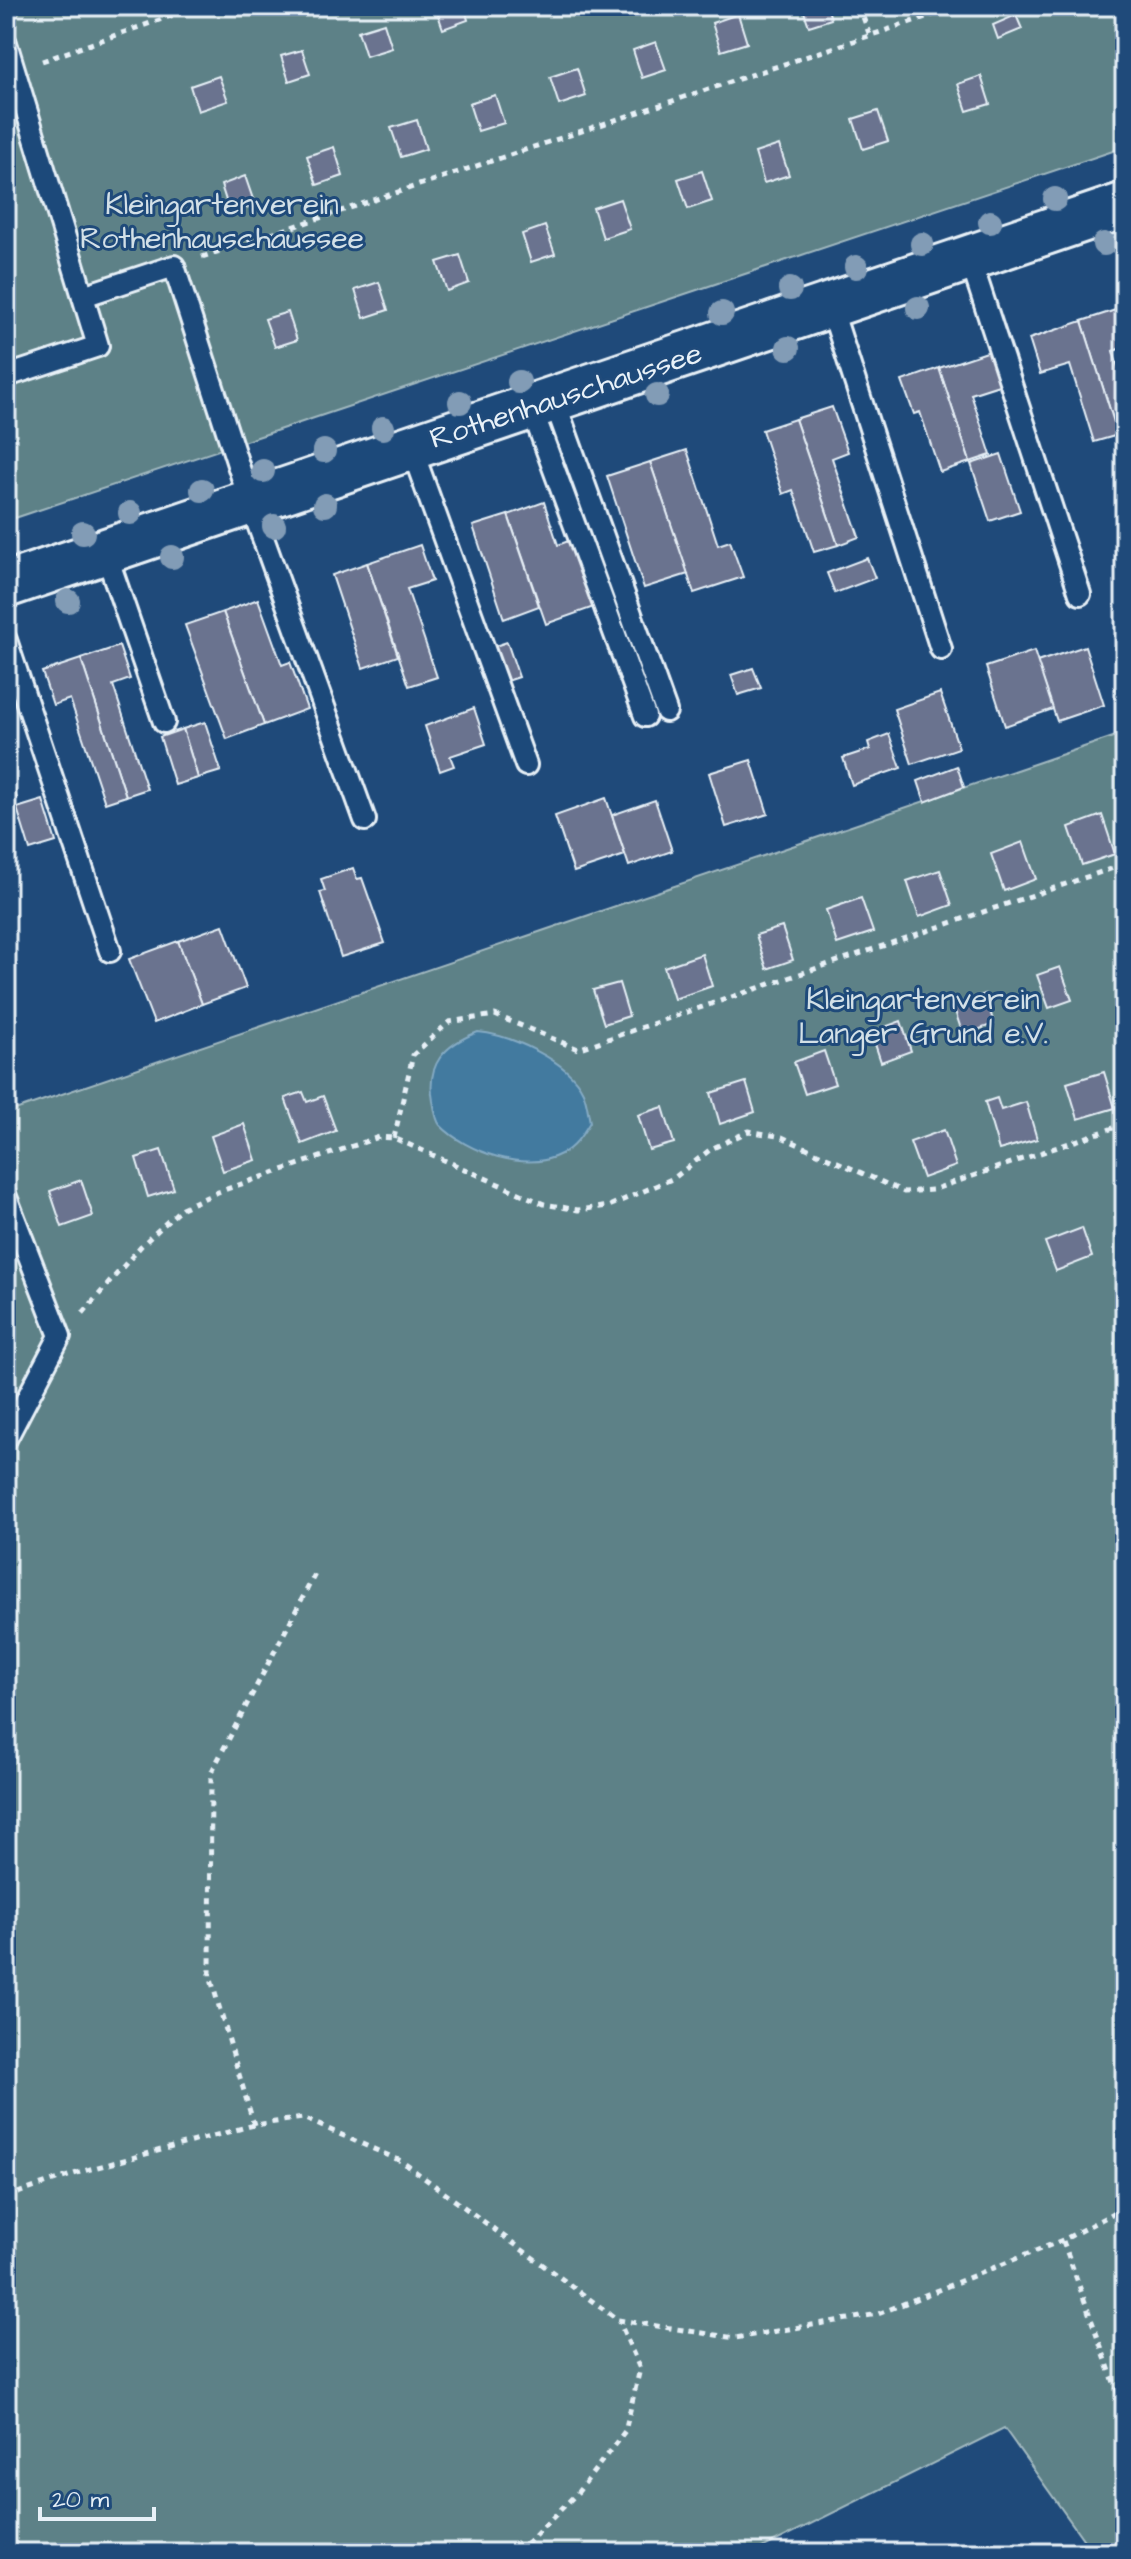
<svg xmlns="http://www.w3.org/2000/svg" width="1131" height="2559" font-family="'Architects Daughter',sans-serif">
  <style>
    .green { fill: #5d8187; stroke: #a2b9c0; stroke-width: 2 }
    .water { fill: #427a9f; stroke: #84aac3; stroke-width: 2 }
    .building { fill: #6b738f; stroke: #e8f1f8; stroke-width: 2 }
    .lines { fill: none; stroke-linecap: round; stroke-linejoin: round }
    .lane-casing { stroke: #e8f1f8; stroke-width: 26 }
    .secondary-casing { stroke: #e8f1f8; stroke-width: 50 }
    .path { stroke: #e8f1f8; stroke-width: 5; stroke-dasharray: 6 6; stroke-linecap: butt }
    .lane { stroke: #1f4a7a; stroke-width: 20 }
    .secondary { stroke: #1f4a7a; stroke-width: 44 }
    .tree { fill: #829cb6 }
    .labels { text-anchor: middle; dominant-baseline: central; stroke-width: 6; stroke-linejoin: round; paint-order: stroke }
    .park-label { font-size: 30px; fill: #d3e0e7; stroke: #1f4a7a }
    .street-label { font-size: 30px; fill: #e8f1f8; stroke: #1f4a7a }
  </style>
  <rect width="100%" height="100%" fill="#1f4a7a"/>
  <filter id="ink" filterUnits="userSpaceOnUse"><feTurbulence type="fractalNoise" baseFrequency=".0125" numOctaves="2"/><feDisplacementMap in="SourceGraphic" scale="16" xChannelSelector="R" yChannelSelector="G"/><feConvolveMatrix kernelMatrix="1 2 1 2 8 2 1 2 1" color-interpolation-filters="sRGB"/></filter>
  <g filter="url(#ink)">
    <!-- green -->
    <g class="green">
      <path d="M 6,6 L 1125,6 L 1125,147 L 6,521 Z"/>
      <path d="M 1125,733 L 1125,2553 L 1093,2553 L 1004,2428 L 752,2553 L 6,2553 L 6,1113 Z"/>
    </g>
    <!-- water -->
    <path class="water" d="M 478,1032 C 510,1035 568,1060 583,1092 C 587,1101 588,1113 590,1122 C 582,1135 575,1147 561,1154 C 526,1173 466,1152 440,1125 C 435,1119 435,1109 433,1101 C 426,1064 444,1045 478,1032 Z"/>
    <!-- building -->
    <g class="building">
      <path d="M 435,6 L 464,6 L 468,20 L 443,29 Z"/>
      <path d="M 802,6 L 827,6 L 831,19 L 809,26 Z"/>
      <path d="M 738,14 L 747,43 L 721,51 L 712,23 Z"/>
      <path d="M 1016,15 L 1022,29 L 998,39 L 993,25 Z"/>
      <path d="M 384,23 L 392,48 L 366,56 L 358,31 Z"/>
      <path d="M 1125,39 L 1125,70 L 1123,71 L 1114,42 Z"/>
      <path d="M 656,42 L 666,70 L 642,78 L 633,50 Z"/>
      <path d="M 302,50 L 310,74 L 289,81 L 281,56 Z"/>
      <path d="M 577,68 L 586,96 L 559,105 L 550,77 Z"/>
      <path d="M 219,76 L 228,101 L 198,111 L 190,86 Z"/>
      <path d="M 981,76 L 990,104 L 967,111 L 958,84 Z"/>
      <path d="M 495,95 L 504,123 L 478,131 L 469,103 Z"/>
      <path d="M 878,111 L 888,141 L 863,149 L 853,119 Z"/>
      <path d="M 417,120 L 426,149 L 401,157 L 391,128 Z"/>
      <path d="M 779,145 L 789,175 L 764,183 L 755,153 Z"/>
      <path d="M 334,147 L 343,176 L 317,185 L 307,156 Z"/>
      <path d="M 702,171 L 712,201 L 688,209 L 678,179 Z"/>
      <path d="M 245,176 L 255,205 L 230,213 L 221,185 Z"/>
      <path d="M 620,199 L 630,229 L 603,238 L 593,208 Z"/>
      <path d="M 545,226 L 555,254 L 531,262 L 522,234 Z"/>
      <path d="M 460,255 L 469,283 L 447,291 L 437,262 Z"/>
      <path d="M 379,282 L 388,310 L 364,318 L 355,290 Z"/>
      <path d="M 1125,307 L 1125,347 L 1113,351 L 1125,390 L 1125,432 L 1118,435 L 1082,321 Z"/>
      <path d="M 288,312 L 297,340 L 275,347 L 265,319 Z"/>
      <path d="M 1082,321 L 1118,435 L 1094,442 L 1070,365 L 1040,374 L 1029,339 Z"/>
      <path d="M 993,350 L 1005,383 L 971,394 L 991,455 L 970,462 L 939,368 Z"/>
      <path d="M 939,368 L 970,462 L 940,472 L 920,412 L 914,414 L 902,381 Z"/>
      <path d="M 832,407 L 848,452 L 832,458 L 859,537 L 838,545 L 795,419 Z"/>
      <path d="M 795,419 L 838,545 L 814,552 L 793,490 L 783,494 L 762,430 Z"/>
      <path d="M 687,450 L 718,545 L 730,541 L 743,577 L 694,593 L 650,462 Z"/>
      <path d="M 1001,454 L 1020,511 L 990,521 L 971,464 Z"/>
      <path d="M 650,462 L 688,574 L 644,588 L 607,476 Z"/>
      <path d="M 544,502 L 558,545 L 571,540 L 594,607 L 546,624 L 508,515 Z"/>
      <path d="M 508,515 L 539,606 L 504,619 L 473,526 Z"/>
      <path d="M 420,545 L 432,581 L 407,589 L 437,677 L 409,686 L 367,563 Z"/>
      <path d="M 867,558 L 875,578 L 835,593 L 827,573 Z"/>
      <path d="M 367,563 L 398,656 L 363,668 L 332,575 Z"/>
      <path d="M 258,599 L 282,665 L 290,662 L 307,709 L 264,725 L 223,612 Z"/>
      <path d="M 223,612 L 264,725 L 227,739 L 185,625 Z"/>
      <path d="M 507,642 L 519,677 L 501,683 L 489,648 Z"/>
      <path d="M 119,646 L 130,679 L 113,685 L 147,789 L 126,796 L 81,659 Z"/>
      <path d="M 1085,646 L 1104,705 L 1057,721 L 1037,662 Z"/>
      <path d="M 1034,651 L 1053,709 L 1005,726 L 986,667 Z"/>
      <path d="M 81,659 L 126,796 L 105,803 L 70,699 L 53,705 L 42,672 Z"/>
      <path d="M 753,668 L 761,688 L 738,695 L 731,675 Z"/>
      <path d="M 940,693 L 959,748 L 912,764 L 894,709 Z"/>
      <path d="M 474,708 L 486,744 L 450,756 L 454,766 L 440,771 L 425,726 Z"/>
      <path d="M 205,722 L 221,771 L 198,778 L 183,729 Z"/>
      <path d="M 183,729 L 198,778 L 175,785 L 160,737 Z"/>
      <path d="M 889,734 L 901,768 L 852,785 L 843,758 L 870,749 L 868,742 Z"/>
      <path d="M 751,760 L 768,814 L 726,827 L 709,773 Z"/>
      <path d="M 6,765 L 17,799 L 6,803 Z"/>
      <path d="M 957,766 L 964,787 L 925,802 L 918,781 Z"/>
      <path d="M 606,798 L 625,855 L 574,872 L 555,816 Z"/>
      <path d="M 43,800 L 56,842 L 30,850 L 17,808 Z"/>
      <path d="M 655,800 L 672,851 L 629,866 L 612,815 Z"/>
      <path d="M 1102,815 L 1115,854 L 1082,865 L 1069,827 Z"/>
      <path d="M 1023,842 L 1036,879 L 1004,891 L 991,854 Z"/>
      <path d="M 353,868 L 357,879 L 362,878 L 385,943 L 341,957 L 320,892 L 325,891 L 321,879 Z"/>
      <path d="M 940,870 L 952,905 L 919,917 L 907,881 Z"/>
      <path d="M 861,898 L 873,932 L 837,944 L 826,910 Z"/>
      <path d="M 223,925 L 246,988 L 202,1004 L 178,941 Z"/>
      <path d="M 782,927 L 793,960 L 767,969 L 756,935 Z"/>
      <path d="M 178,941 L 202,1004 L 154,1023 L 129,959 Z"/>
      <path d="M 1125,946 L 1125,968 L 1118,948 Z"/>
      <path d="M 702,954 L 712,986 L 674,999 L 664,967 Z"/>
      <path d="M 1060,967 L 1072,1000 L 1049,1008 L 1037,975 Z"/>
      <path d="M 619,983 L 629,1016 L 604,1024 L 593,990 Z"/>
      <path d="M 985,994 L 994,1024 L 963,1035 L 953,1005 Z"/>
      <path d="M 901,1021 L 911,1051 L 881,1062 L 871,1032 Z"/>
      <path d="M 824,1051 L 835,1084 L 805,1094 L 794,1062 Z"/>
      <path d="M 1104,1072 L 1115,1108 L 1078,1119 L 1067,1083 Z"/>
      <path d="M 746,1082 L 755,1112 L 720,1124 L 711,1093 Z"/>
      <path d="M 303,1092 L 307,1102 L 323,1096 L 336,1131 L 302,1144 L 285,1098 Z"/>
      <path d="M 997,1098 L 1001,1110 L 1026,1102 L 1037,1139 L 999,1150 L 985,1102 Z"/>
      <path d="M 663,1107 L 674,1143 L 649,1150 L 638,1115 Z"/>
      <path d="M 244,1124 L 256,1160 L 223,1171 L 211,1136 Z"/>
      <path d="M 944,1130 L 956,1166 L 923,1178 L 910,1142 Z"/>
      <path d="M 161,1150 L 174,1189 L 148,1197 L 136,1158 Z"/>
      <path d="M 81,1180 L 93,1216 L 62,1227 L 50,1191 Z"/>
      <path d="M 1125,1214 L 1125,1245 L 1115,1218 Z"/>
      <path d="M 1082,1228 L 1092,1257 L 1056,1271 L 1045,1242 Z"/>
    </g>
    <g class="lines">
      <!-- lane casing -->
      <g class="lane-casing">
        <g id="lane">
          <path d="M 6,43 L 98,346 L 7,376 L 6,372"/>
          <path d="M 970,259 L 1080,594"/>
          <path d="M 83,296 L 174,266 L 250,502 L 365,820"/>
          <path d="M 831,307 L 941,649"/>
          <path d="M 554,400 L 666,711"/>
          <path d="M 531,407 L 645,716"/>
          <path d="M 411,447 L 526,765"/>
          <path d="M 105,551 L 164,722"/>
          <path d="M 6,640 L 110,951"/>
          <path d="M 6,1197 L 60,1336 L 6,1439"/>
        </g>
      </g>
      <!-- secondary casing -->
      <g class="secondary-casing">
        <path id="secondary" d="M 6,585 L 1125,205"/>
      </g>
      <!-- path -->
      <g class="path">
        <path d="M 859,6 L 870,36"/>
        <path d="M 42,61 L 199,6"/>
        <path d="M 202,257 L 959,6"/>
        <path d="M 394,1138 L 413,1055 L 449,1022 L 495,1015 L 578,1049 L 1125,864"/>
        <path d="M 83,1313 L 141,1246 L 182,1208 L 218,1192 L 379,1137 L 394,1138 L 544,1204 L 578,1210 L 609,1206 L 674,1178 L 711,1149 L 749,1131 L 782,1137 L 904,1192 L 932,1190 L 1125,1124"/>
        <path d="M 254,2125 L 210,1976 L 211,1773 L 315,1574"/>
        <path d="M 6,2197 L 83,2171 L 254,2125 L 303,2118 L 401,2161 L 618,2320 L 735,2338 L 878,2314 L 1063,2240 L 1125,2207"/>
        <path d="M 1063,2241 L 1125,2413"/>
        <path d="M 518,2553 L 578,2492 L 625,2431 L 640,2369 L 619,2321"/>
      </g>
      <!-- lane -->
      <use href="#lane" class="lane"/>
      <!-- secondary -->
      <use href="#secondary" class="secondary"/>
    </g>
    <!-- trees -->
    <g class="tree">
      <circle cx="1055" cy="199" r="12"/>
      <circle cx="990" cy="222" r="12"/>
      <circle cx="922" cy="244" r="12"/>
      <circle cx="1104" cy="244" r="12"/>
      <circle cx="856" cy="267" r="12"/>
      <circle cx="790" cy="289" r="12"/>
      <circle cx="918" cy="308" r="12"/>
      <circle cx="722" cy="313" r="12"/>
      <circle cx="788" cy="348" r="12"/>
      <circle cx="519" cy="382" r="12"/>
      <circle cx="657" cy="395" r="12"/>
      <circle cx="460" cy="402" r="12"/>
      <circle cx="383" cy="428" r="12"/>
      <circle cx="324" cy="451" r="12"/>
      <circle cx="263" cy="471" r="12"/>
      <circle cx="202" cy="490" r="12"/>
      <circle cx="325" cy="505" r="12"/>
      <circle cx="130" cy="513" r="12"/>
      <circle cx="274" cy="526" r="12"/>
      <circle cx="83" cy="533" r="12"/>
      <circle cx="172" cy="557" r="12"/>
      <circle cx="68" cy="601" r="12"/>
    </g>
  </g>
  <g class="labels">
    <!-- park labels -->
    <g class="park-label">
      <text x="222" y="205">Kleingartenverein<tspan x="222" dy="34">Rothenhauschaussee</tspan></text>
      <text x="923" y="1000">Kleingartenverein<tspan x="923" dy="34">Langer Grund e.V.</tspan></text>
    </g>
    <!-- street labels -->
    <g class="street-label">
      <text transform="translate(566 396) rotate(-18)">Rothenhauschaussee</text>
    </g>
  </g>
  <!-- margin -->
  <rect width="1131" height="2559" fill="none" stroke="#1f4a7a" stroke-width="32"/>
  <rect x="16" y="16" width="1099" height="2527" fill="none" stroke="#e8f1f8" stroke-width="3" filter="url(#ink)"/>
  <!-- scale -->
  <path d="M40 2507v12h114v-12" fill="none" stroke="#e8f1f8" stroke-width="4"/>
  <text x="52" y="2507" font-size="24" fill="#e8f1f8" stroke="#1f4a7a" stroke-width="6" paint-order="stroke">20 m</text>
</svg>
